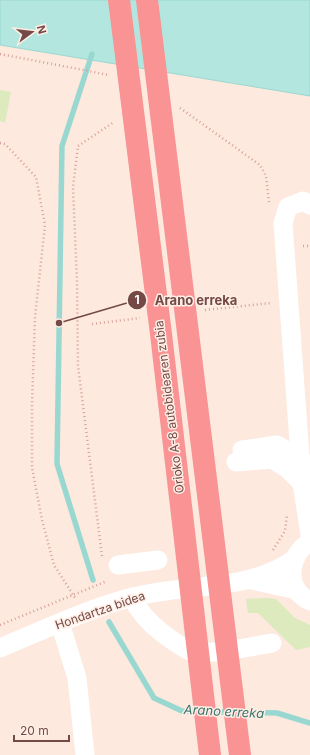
<svg xmlns="http://www.w3.org/2000/svg" width="310" height="755" font-family="Inter,sans-serif">
  <style>
    .green { fill: #dceabd }
    .water { fill: #b3e6df; stroke: #99d8d1 }
    .lines { fill: none; stroke-linecap: round; stroke-linejoin: round }
    .stream { stroke: #99d8d1; stroke-width: 5.5 }
    .path { stroke: #d7a099; stroke-width: 2.5; stroke-dasharray: 1 3; stroke-linecap: butt }
    .minor { stroke: #fff; stroke-width: 19 }
    .highway { stroke: #f99394; stroke-width: 22 }
    .labels { text-anchor: middle; dominant-baseline: central; stroke-width: 3; stroke-linejoin: round; paint-order: stroke }
    .street-label { font-size: 12px; fill: #734a46; stroke: #ffeee5 }
    .water-label { font-size: 13px; font-style: italic; fill: #38736c; stroke: #ffeee5 }
    .leader { fill: none; stroke: #734a46; stroke-width: 1.5 }
    .callout-dot { fill: #734a46; stroke: #ffeee5; stroke-width: 1.5 }
    .mark-label { font-size: 12px; text-anchor: middle; font-weight: bold; fill: #fff }
    .callout-label { font-size: 13px; text-anchor: middle; font-weight: bold; fill: #734a46; stroke: #ffeee5; stroke-width: 3; stroke-linejoin: round; paint-order: stroke }
  </style>
  <rect width="100%" height="100%" fill="#fde9de"/>
  <!-- green -->
  <g class="green">
    <path d="M 0,90 L 11,92 L 5,123 L 0,121 Z"/>
    <path d="M 267,598 L 276,599 L 295,618 L 310,625 L 310,647 L 296,650 L 258,613 L 248,613 L 246,599 Z"/>
  </g>
  <!-- water -->
  <path class="water" d="M 0,0 L 310,0 L 310,96 L 0,45 Z"/>
  <g class="lines">
    <!-- stream -->
    <g class="stream">
      <path d="M 92,54 L 62,146 L 57,464 L 93,580"/>
      <path d="M 109,622 L 154,698 L 182,711 L 201,711"/>
      <path d="M 210,712 L 231,712"/>
      <path d="M 240,712 L 277,713 L 310,723"/>
    </g>
    <!-- path -->
    <g class="path">
      <path d="M 0,54 L 109,75"/>
      <path d="M 180,108 L 260,165 L 266,176 L 269,202"/>
      <path d="M 0,143 L 5,144 L 36,177 L 45,225 L 35,317 L 32,404 L 32,468 L 42,520 L 54,565 L 75,598"/>
      <path d="M 303,246 L 310,246"/>
      <path d="M 205,310 L 271,303"/>
      <path d="M 92,324 L 140,318"/>
      <path d="M 273,550 L 285,531 L 287,515"/>
      <path d="M 102,556 L 78,366 L 77,282 L 73,187 L 78,146 L 114,122"/>
      <path d="M 0,625 L 107,581"/>
    </g>
    <!-- minor -->
    <g class="minor">
      <path d="M 310,205 L 303,201 L 288,207 L 283,223 L 302,483 L 310,535"/>
      <path d="M 242,450 L 277,445 L 301,459"/>
      <path d="M 236,462 L 272,459 L 288,469 L 302,483"/>
      <path d="M 310,542 C 288,554 284,590 310,601"/>
      <path d="M 118,565 L 158,560"/>
      <path d="M 252,580 L 297,590"/>
      <path d="M 132,597 C 139,612 148,622 161,632 C 170,639 179,646 190,651 C 206,657 253,646 272,643"/>
      <path d="M 60,623 L 77,678 L 85,755"/>
      <path d="M 0,648 C 43,630 87,609 133,597 C 185,583 248,592 293,560"/>
    </g>
    <!-- highway -->
    <g class="highway">
      <path d="M 119,0 L 161,334 L 210,755"/>
      <path d="M 147,0 L 240,755"/>
    </g>
  </g>
  <g class="labels">
    <!-- street labels -->
    <g class="street-label">
      <text transform="translate(169 407) rotate(-97)">Orioko A-8 autobidearen zubia</text>
      <text transform="translate(100 610) rotate(-19)">Hondartza bidea</text>
    </g>
    <!-- water labels -->
    <g class="water-label">
      <text transform="translate(224 711) rotate(3)">Arano erreka</text>
    </g>
  </g>
  <!-- callouts -->
  <path class="leader" d="M59 323L137 300"/>
  <g class="callout-dot">
    <circle cx="59" cy="323" r="4"/>
    <circle cx="137" cy="300" r="10"/>
  </g>
  <g class="mark-label">
    <text x="137" y="304">1</text>
  </g>
  <g class="callout-label">
    <text x="196" y="305">Arano erreka</text>
  </g>
  <!-- north arrow -->
  <g transform="translate(32 32) rotate(75)" stroke="#ffeee5" stroke-width="3" paint-order="stroke">
  <path d="M0-3L7 15L0 10L-7 15Z" fill="#734a46"/>
  <text y="-6" font-size="11" font-weight="bold" text-anchor="middle" fill="#734a46">N</text>
  </g>
  <!-- scale -->
  <path d="M14 735v6h55v-6" fill="none" stroke="#734a46" stroke-width="2"/>
  <text x="20" y="735" font-size="12" fill="#734a46" stroke="#ffeee5" stroke-width="3" paint-order="stroke">20 m</text>
</svg>
